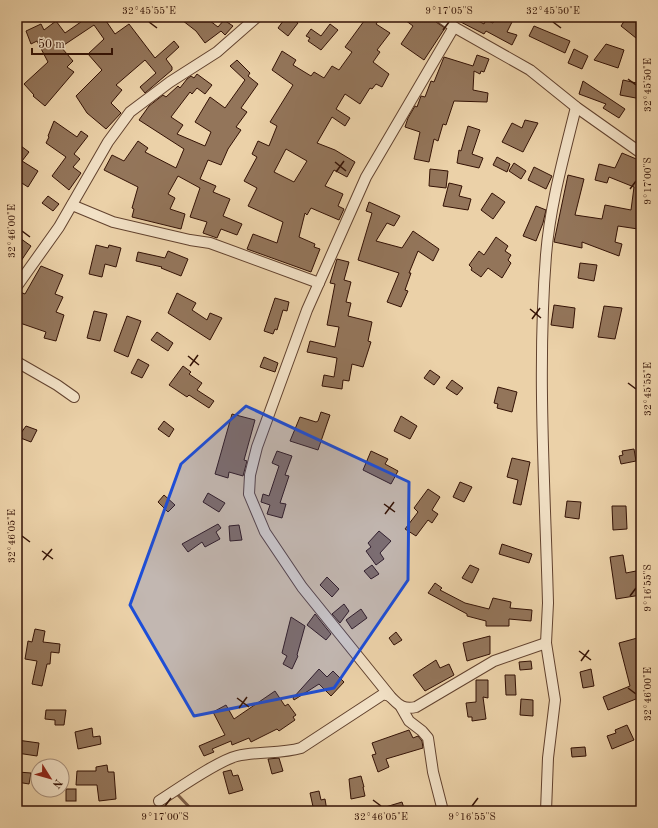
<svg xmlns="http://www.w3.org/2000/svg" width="658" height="828" font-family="'Old Standard TT',serif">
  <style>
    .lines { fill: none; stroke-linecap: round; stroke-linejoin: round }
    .stream { stroke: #7d5e46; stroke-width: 3 }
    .building { fill: #93755a; stroke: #341205; fill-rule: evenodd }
    .street-casing { stroke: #62422e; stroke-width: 12 }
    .street { stroke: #f2e1c6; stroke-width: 10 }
    .marked { fill: #1d4ed8; fill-opacity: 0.2; stroke: #1d4ed8; stroke-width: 3; stroke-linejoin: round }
    .ticks { fill: none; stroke: #341205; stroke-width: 1.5 }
    .neatline { fill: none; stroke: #341205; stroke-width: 1.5 }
    .ticks-label { font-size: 10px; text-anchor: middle; fill: #341205 }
  </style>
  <rect width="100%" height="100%" fill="#ebd1a8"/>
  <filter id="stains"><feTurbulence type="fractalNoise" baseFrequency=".005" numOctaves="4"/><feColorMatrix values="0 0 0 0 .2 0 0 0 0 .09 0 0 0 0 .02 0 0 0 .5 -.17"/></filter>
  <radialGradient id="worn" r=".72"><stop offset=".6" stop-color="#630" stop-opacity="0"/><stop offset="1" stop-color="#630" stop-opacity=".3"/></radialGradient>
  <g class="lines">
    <!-- stream -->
    <path class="stream" d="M 177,794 L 193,811"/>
  </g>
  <!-- building -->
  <g class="building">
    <path d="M 88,17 L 106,17 L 104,18 L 115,34 L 129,24 L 155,58 L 174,41 L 179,47 L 166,59 L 172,67 L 172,70 L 145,93 L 140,87 L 156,73 L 145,60 L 116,85 L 122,90 L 111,103 L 121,113 L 106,129 L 87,113 L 76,96 L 102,70 L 88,54 L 104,39 L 94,25 L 61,47 L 73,61 L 67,67 L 74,72 L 45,106 L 33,96 L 34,95 L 24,84 L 48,62 L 37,41 L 31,44 L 26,31 L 41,24 L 44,30 L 56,21 L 65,33 Z"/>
    <path d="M 178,17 L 205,17 L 218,27 L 224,20 L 233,26 L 225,35 L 221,31 L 205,43 L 196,31 Z"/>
    <path d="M 286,17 L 290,17 L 298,23 L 288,36 L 278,28 Z"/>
    <path d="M 367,17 L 381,17 L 376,24 L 390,33 L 377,50 L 380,52 L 373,62 L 389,74 L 382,87 L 376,84 L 372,89 L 370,88 L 360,104 L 345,94 L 336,109 L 350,118 L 345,126 L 332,117 L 317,143 L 335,150 L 355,162 L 347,177 L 334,170 L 325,186 L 343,194 L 338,206 L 344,209 L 339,220 L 311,208 L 307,215 L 305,213 L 299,237 L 315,244 L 314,247 L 320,249 L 311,272 L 247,249 L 253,234 L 277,243 L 283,222 L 248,206 L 257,188 L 244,181 L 257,157 L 252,154 L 258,141 L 269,146 L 277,126 L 270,122 L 293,85 L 272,70 L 282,51 L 296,60 L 293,65 L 311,76 L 314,72 L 324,78 L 332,66 L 339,70 L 352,52 L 345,47 ZM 286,149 L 307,161 L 294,182 L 274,172 Z"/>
    <path d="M 401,17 L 434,17 L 436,22 L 445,28 L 424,60 L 401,44 L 413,26 Z"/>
    <path d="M 451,17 L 471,17 L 484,24 L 486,20 L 493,23 L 496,17 L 508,17 L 513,20 L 507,32 L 517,35 L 512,45 L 486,31 L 484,34 Z"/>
    <path d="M 627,17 L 641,17 L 641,42 L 621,26 Z"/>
    <path d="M 330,24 L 338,30 L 321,50 L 308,41 L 310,38 L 306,36 L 311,29 L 321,36 Z"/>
    <path d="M 534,26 L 570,41 L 565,53 L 529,36 Z"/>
    <path d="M 606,44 L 624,50 L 618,68 L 594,60 Z"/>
    <path d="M 574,49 L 588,56 L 582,69 L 568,63 Z"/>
    <path d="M 477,55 L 489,59 L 484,72 L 481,71 L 480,74 L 474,71 L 473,90 L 488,93 L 487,102 L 454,101 L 446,125 L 443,124 L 438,141 L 434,139 L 429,162 L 414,159 L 420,132 L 405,127 L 408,118 L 415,106 L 417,107 L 421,96 L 425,97 L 431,81 L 434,82 L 444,57 L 473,66 Z"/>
    <path d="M 237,60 L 250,73 L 248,76 L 258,84 L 241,108 L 247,112 L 236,127 L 241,130 L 228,149 L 221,165 L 208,160 L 200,179 L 216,186 L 213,192 L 230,199 L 223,216 L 242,224 L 237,235 L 221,229 L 217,238 L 203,233 L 207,222 L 190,217 L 200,188 L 178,176 L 168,194 L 175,198 L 170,209 L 185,214 L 181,229 L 132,217 L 134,209 L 132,208 L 138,187 L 104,170 L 112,155 L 124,161 L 138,141 L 148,148 L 145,152 L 176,168 L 184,149 L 139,120 L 149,106 L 163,95 L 166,97 L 178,86 L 180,88 L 187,79 L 191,76 L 194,78 L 197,74 L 212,85 L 205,94 L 197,88 L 192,94 L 190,92 L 171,117 L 183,125 L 177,134 L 205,146 L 211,132 L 195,122 L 210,97 L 225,108 L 245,80 L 230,66 Z"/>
    <path d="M 623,80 L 641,84 L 641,99 L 620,95 Z"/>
    <path d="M 583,81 L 625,109 L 619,118 L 603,108 L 606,104 L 579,94 Z"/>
    <path d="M 525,120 L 538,123 L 523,152 L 502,142 L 512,123 L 522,128 Z"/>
    <path d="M 54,121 L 77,137 L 81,131 L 88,136 L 74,154 L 80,159 L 73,167 L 81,173 L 69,190 L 52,176 L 66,157 L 46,143 L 49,137 L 48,136 Z"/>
    <path d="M 468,126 L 480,130 L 472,154 L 483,158 L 479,168 L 457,163 L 459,150 L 461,151 Z"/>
    <path d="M 17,143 L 29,152 L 22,161 L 38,171 L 28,187 L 17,180 Z"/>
    <path d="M 622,153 L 641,161 L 641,221 L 639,221 L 638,229 L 618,226 L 615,242 L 622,244 L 619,256 L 582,242 L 582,248 L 554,242 L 568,175 L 584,179 L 575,215 L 602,219 L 605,205 L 631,210 L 634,187 L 609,177 L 607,183 L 595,180 L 599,164 L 615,168 Z"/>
    <path d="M 497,157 L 510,164 L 507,172 L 493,165 Z"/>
    <path d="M 514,163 L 526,171 L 521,179 L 509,171 Z"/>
    <path d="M 534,167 L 552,176 L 546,189 L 528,180 Z"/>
    <path d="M 430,169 L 448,171 L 446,188 L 429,186 Z"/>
    <path d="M 449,183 L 462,186 L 459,196 L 471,199 L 468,210 L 443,206 Z"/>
    <path d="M 492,193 L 505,202 L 493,219 L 481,210 Z"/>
    <path d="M 48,196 L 59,204 L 53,211 L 42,203 Z"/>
    <path d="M 369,202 L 400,216 L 394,226 L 387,223 L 376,241 L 402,248 L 413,231 L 439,249 L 433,261 L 418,251 L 409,273 L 411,273 L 405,290 L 408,291 L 401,307 L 387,302 L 399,273 L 358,260 L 372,213 L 366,211 Z"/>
    <path d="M 536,206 L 546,210 L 543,223 L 536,241 L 523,236 Z"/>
    <path d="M 17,236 L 31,246 L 17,267 Z"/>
    <path d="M 496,237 L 508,246 L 505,251 L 511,255 L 508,260 L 511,263 L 502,278 L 488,268 L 481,277 L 471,270 L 472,268 L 469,265 L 479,251 L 484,255 Z"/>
    <path d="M 96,245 L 108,248 L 109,245 L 121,248 L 116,267 L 105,264 L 102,277 L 89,274 Z"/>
    <path d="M 168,251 L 188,259 L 181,276 L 161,268 L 162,267 L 136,261 L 138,252 L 165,258 Z"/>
    <path d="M 337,259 L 349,262 L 344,280 L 351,282 L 346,302 L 351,303 L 348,316 L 372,322 L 368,341 L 371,342 L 363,367 L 352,364 L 349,381 L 343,380 L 342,389 L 322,386 L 324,375 L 334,377 L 337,358 L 307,352 L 310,341 L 335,347 L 339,327 L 327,325 L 335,284 L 330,283 Z"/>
    <path d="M 580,263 L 597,265 L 594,281 L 578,278 Z"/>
    <path d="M 41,266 L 63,275 L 55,294 L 63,297 L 56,312 L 64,315 L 56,341 L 44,338 L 46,332 L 17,322 L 17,300 L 20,292 L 25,294 Z"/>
    <path d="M 177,293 L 196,303 L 192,310 L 207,320 L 210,313 L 222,318 L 210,340 L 168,313 Z"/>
    <path d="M 275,298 L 289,302 L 287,311 L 283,310 L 277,330 L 275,329 L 273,334 L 264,331 Z"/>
    <path d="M 554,305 L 575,308 L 573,328 L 551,325 Z"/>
    <path d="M 604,306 L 622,308 L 615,339 L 598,337 Z"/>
    <path d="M 94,311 L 107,314 L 100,341 L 87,338 Z"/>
    <path d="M 127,316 L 141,321 L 128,357 L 114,351 Z"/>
    <path d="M 157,332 L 173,343 L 168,351 L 151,340 Z"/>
    <path d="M 264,357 L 278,363 L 275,372 L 260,367 Z"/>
    <path d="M 138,359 L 149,365 L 142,378 L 131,373 Z"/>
    <path d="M 183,366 L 191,372 L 189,374 L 202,383 L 197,390 L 214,401 L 209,408 L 189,395 L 187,397 L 169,385 Z"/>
    <path d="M 430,370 L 440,377 L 434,385 L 424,378 Z"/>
    <path d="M 452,380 L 463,388 L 457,395 L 446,388 Z"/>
    <path d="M 498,387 L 517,392 L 512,412 L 497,408 L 498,404 L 494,403 Z"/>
    <path d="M 321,412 L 330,415 L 318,450 L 290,441 L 300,417 L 316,422 L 318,421 Z"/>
    <path d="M 232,414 L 255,420 L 244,460 L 247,461 L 243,476 L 229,472 L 228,478 L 215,474 Z"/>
    <path d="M 401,416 L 417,426 L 410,439 L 394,431 Z"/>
    <path d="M 164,421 L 174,429 L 169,437 L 158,429 Z"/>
    <path d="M 26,426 L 37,430 L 31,442 L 18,437 Z"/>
    <path d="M 634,449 L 636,461 L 621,464 L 619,456 L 623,455 L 622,451 Z"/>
    <path d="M 277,451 L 292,456 L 285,475 L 289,476 L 280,503 L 286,504 L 282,518 L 267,514 L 270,505 L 261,502 L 263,494 L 269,496 L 279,466 L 272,463 Z"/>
    <path d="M 371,451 L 388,459 L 385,464 L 398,471 L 391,484 L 363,470 Z"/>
    <path d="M 512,458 L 530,462 L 521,505 L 513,503 L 518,480 L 507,477 Z"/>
    <path d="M 460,482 L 472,487 L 464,502 L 453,497 Z"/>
    <path d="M 428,489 L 440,497 L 432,510 L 438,514 L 432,523 L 428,520 L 416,536 L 405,529 L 418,512 L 414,508 Z"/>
    <path d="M 208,493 L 225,503 L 219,512 L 203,502 Z"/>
    <path d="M 164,495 L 175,505 L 168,512 L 158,502 Z"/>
    <path d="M 567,501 L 581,502 L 579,519 L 565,517 Z"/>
    <path d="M 612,506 L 626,506 L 627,529 L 613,530 Z"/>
    <path d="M 218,524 L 221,528 L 216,532 L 220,539 L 205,547 L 202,542 L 188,552 L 182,544 Z"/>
    <path d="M 239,525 L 242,540 L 230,541 L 229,526 Z"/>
    <path d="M 379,531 L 391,541 L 380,553 L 384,559 L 376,565 L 366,551 L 371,547 L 368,543 Z"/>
    <path d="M 502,544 L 532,554 L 529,563 L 499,554 Z"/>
    <path d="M 623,555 L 626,573 L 641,570 L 641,595 L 616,599 L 610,557 Z"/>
    <path d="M 372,565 L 379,574 L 371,579 L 364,571 Z"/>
    <path d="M 470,565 L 479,569 L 472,583 L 462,578 Z"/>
    <path d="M 327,577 L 339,589 L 332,597 L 320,585 Z"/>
    <path d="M 435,583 L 442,588 L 440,590 L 465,603 L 489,609 L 493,598 L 511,602 L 510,608 L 532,610 L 531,621 L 509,619 L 509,626 L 486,626 L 486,621 L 467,616 L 467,614 L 428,593 Z"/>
    <path d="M 344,604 L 349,611 L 340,623 L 332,614 Z"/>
    <path d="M 361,609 L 367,618 L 352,629 L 346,620 Z"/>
    <path d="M 315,614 L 331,634 L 326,640 L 307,625 Z"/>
    <path d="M 291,617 L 305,626 L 297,655 L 298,656 L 292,669 L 283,664 L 287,656 L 282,653 Z"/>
    <path d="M 35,629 L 45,631 L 43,642 L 60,644 L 59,653 L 51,652 L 50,664 L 47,664 L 42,686 L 32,684 L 37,661 L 25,659 L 28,641 L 32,642 Z"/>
    <path d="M 396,632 L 402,640 L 394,645 L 389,638 Z"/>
    <path d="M 490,636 L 490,654 L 467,661 L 463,643 Z"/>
    <path d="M 641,637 L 641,697 L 608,710 L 603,697 L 630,686 L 619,643 Z"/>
    <path d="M 436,660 L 440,668 L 449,664 L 454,675 L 425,691 L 413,675 Z"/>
    <path d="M 531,661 L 532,669 L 520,670 L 519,662 Z"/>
    <path d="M 319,669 L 327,677 L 333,671 L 344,682 L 331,696 L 319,684 L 294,700 L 293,698 Z"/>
    <path d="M 591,669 L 594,686 L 583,688 L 580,672 Z"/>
    <path d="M 505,675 L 515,675 L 516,695 L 506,695 Z"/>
    <path d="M 476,680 L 488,680 L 488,698 L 483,697 L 486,719 L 472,721 L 472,717 L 468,717 L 466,703 L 476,702 Z"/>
    <path d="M 275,691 L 285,706 L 288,704 L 296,715 L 293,717 L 295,720 L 279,731 L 277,729 L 251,742 L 249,738 L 232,745 L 231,741 L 212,749 L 214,752 L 204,756 L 199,746 L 225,735 L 213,712 L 226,705 L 234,719 Z"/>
    <path d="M 521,699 L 533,700 L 533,716 L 520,715 Z"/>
    <path d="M 46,710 L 66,710 L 64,725 L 55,725 L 55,720 L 45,719 Z"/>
    <path d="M 627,725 L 634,740 L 612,749 L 607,736 L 616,733 L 615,730 Z"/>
    <path d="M 92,728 L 93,737 L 100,736 L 101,744 L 78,749 L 75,732 Z"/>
    <path d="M 409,730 L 413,738 L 418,736 L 422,741 L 423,748 L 386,759 L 389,767 L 378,772 L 372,755 L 376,754 L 372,743 Z"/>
    <path d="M 17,740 L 39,743 L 37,756 L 17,753 Z"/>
    <path d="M 585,747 L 586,756 L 572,757 L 571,748 Z"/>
    <path d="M 279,758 L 283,771 L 272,774 L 268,759 Z"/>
    <path d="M 107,765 L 108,772 L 114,772 L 116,799 L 99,801 L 97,785 L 76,785 L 77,771 L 96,771 L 96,767 Z"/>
    <path d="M 231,770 L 233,776 L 238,775 L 243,790 L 229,794 L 223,772 Z"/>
    <path d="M 18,772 L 31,773 L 29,784 L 17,782 Z"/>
    <path d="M 361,776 L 364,787 L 363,787 L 365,796 L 351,799 L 349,779 Z"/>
    <rect x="66" y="789" width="10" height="12"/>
    <path d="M 319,791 L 321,800 L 325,799 L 327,811 L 314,811 L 310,793 Z"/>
    <path d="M 402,802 L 405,811 L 379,811 L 379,809 Z"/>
  </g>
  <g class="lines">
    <!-- street casing -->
    <g class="street-casing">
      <g id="street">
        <path d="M 440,17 L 454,27 L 530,70 L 576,107 L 641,153"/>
        <path d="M 72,205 L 113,222 L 190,240 L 210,243 L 319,283"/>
        <path d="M 17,286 L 59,227 L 108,142 L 130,112 L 170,82 L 217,52 L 257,17"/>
        <path d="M 17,362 L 57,385 L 74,397"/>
        <path d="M 390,696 L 302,587 L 265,532 L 249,494 L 250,475 L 257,447 L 307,310 L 366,177 L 454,27"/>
        <path d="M 401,707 L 409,721 L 422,731 L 428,738 L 433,772 L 443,811"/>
        <path d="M 159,801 C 178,789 217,761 237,756 C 258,751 281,754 301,748 L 382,695 C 395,692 394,712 416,707 L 494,661 L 546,643"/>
        <path d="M 546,811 L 548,758 L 555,700 L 546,643 L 548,603 C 545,487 537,370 546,255 C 550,205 564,156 576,107"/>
      </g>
    </g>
    <!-- street -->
    <use href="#street" class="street"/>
  </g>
  <!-- marked area -->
  <path class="marked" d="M 246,406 L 409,482 L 408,580 L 334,688 L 194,716 L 130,605 L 181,464 Z"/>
  <!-- ticks -->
  <path class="ticks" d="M 149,22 L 157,28M 553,22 L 561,28M 443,30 L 449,22M 628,79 L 636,85M 335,162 L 346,171M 336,172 L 344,161M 630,189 L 636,181M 22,231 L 30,237M 530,309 L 541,318M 532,319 L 540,308M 188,356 L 199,365M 190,366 L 198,355M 628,383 L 636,389M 384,504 L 395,512M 385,514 L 394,502M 22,536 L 30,542M 42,551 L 53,559M 43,560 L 52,549M 630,596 L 636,588M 579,651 L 591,660M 581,661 L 589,650M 628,688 L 636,694M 237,698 L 249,707M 239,708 L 247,697M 373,800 L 381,806M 165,806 L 171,798M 472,806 L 478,798"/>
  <!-- margin -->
  <rect width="658" height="828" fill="none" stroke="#ebd1a8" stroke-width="44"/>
  <!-- north arrow -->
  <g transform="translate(50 778) rotate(127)"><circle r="19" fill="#f2e1c6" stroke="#a68e79"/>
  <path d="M0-3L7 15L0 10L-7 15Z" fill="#8f2418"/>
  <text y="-6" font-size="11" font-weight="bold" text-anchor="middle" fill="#341205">N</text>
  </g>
  <!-- scale -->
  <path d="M32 48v6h80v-6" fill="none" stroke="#341205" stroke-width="2"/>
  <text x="38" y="48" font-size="12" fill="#341205" stroke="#f2e1c6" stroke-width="3" paint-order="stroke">50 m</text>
  <rect x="22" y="22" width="614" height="784" class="neatline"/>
  <g class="ticks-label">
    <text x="149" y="14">32°45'55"E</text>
    <text x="449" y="14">9°17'05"S</text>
    <text x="553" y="14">32°45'50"E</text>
    <text transform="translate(647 85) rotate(-90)" y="4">32°45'50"E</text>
    <text transform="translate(647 181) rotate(-90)" y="4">9°17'00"S</text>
    <text transform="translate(11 231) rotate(-90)" y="4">32°46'00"E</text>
    <text transform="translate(647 389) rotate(-90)" y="4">32°45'55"E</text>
    <text transform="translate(11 536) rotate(-90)" y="4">32°46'05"E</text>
    <text transform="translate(647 588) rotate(-90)" y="4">9°16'55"S</text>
    <text transform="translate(647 694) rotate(-90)" y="4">32°46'00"E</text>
    <text x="165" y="820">9°17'00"S</text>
    <text x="381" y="820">32°46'05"E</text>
    <text x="472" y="820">9°16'55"S</text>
  </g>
  <rect width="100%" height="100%" filter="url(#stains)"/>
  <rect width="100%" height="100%" fill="url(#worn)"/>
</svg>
